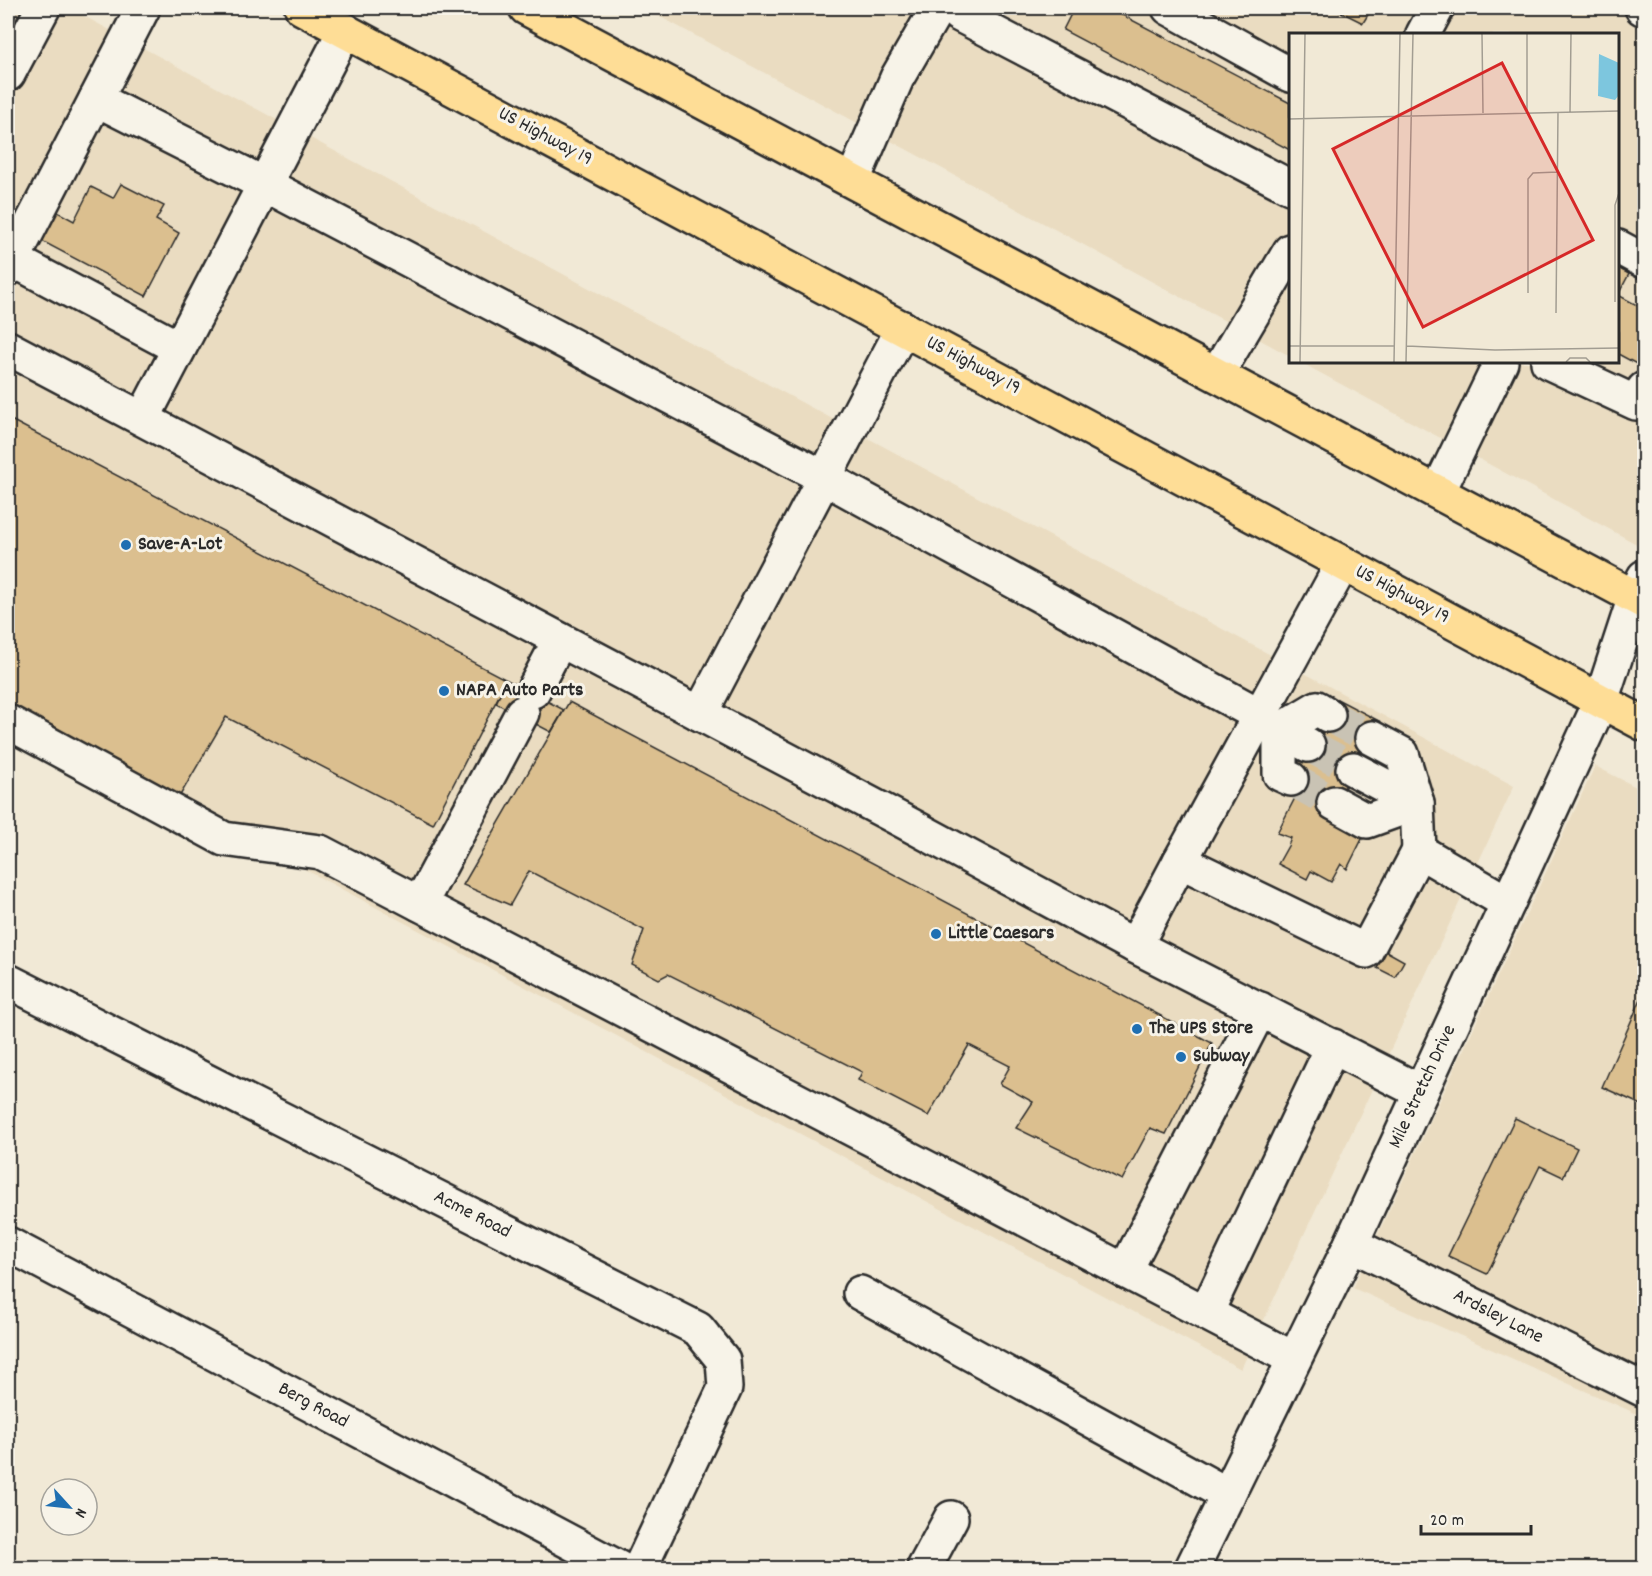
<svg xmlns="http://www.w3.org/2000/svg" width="1652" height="1576" font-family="Dekko,sans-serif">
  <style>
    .built { fill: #eadcc1 }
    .building { fill: #dbbf8f; stroke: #2b2b2b; stroke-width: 1.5 }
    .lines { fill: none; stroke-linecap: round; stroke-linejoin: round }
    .minor-tunnel { stroke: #c9c3b4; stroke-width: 33; stroke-dasharray: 33 16; stroke-linecap: butt }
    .minor-casing { stroke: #2b2b2b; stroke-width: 38 }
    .highway-casing { stroke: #2b2b2b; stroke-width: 38 }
    .minor { stroke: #f7f3e8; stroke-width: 33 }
    .highway { stroke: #fedd96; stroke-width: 33 }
    .poi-dot { fill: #1f6fb2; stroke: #f7f3e8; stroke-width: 2 }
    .labels { text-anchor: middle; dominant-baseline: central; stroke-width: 6; stroke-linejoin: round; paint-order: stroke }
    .street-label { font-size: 20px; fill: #2b2b2b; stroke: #f7f3e8 }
    .poi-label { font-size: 20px; font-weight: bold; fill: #2b2b2b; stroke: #f7f3e8; text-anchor: start }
    .inset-road { fill: none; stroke: #a29d92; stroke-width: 1.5 }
    .view { fill: #d62828; fill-opacity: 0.15; stroke: #d62828; stroke-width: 3 }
    .inset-edge { fill: none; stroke: #2b2b2b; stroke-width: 3 }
  </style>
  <rect width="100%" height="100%" fill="#f1e9d6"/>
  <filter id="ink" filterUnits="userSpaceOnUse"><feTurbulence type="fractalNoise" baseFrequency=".0167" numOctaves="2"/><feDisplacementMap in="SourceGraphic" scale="12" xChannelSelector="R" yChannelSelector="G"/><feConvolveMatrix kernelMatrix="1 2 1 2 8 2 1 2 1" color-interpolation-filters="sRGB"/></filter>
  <g filter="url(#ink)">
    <!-- built -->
    <g class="built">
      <path d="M 8,8 L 69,8 L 1514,786 L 1241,1369 L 8,711 Z"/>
      <path d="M 644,8 L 1644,8 L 1644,548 L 1300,362 L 1618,362 L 1618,34 L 1290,34 L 1290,356 Z"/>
      <path d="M 1595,766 L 1644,791 L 1644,1417 L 1353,1288 Z"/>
    </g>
    <!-- building -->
    <g class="building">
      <path d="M 1074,8 L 1109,8 L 1290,103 L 1290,150 L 1063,30 Z"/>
      <path d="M 1333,8 L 1372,8 L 1363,23 Z"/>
      <path d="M 121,184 L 164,206 L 156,220 L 179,233 L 146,296 L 38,239 L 54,210 L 74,221 L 91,187 L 113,198 Z"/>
      <path d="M 1618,268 L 1629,274 L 1618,295 L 1644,309 L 1644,368 L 1618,354 Z"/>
      <path d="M 11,420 L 507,680 L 433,824 L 226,717 L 178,799 L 8,707 L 8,425 Z"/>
      <path d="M 507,680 L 564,710 L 551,732 L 496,703 Z"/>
      <path d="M 1337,699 L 1381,722 L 1333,808 L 1368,827 L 1347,869 L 1341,864 L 1331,882 L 1311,871 L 1307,879 L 1278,864 L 1288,846 L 1291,838 L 1277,833 L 1298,792 L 1284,783 Z"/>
      <path d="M 569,702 L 1212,1043 L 1166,1134 L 1150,1128 L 1122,1180 L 1016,1128 L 1033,1102 L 1000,1084 L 1010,1066 L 969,1045 L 928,1116 L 858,1080 L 862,1072 L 668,974 L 659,979 L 632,965 L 644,930 L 529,871 L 510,905 L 463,885 Z"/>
      <path d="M 1386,951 L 1404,961 L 1395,977 L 1377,968 Z"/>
      <path d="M 1644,992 L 1644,1106 L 1602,1087 Z"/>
      <path d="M 1515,1118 L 1577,1148 L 1563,1177 L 1540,1166 L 1487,1274 L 1448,1256 Z"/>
    </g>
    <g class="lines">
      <!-- minor-tunnel -->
      <g class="minor-tunnel">
        <path d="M 1328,715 L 1372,738"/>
        <path d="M 1308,745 L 1353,769"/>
        <path d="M 1291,779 L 1334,803"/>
      </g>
      <!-- minor casing -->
      <g class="minor-casing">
        <g id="minor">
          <path d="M 1169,8 L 1290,75"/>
          <path d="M 1642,8 L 1644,9"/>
          <path d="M 958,14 L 1290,187"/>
          <path d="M 1423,34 L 1437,8"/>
          <path d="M 8,74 L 43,8"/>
          <path d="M 96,99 L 264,184 L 825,478 L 1259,715 L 1280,730 L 1308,745"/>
          <path d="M 853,180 L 897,78 L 934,14"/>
          <path d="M 1618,247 L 1644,261"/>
          <path d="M 13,260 L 179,348"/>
          <path d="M 8,269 L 143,8"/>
          <path d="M 8,348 L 903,821 L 1135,946 L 1421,1092"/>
          <path d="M 1548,362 L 1636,403 L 1644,389"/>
          <path d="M 1217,374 L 1290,251"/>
          <path d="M 143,418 L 345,30"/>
          <path d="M 1438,492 L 1501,362"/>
          <path d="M 533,691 L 560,640"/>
          <path d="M 700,714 L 903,328"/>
          <path d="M 8,722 L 224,839 L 320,852 L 1294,1359"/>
          <path d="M 1353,769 L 1417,803 L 1419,851 L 1508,903"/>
          <path d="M 1291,779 L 1280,774 L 1280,730 L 1317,708 L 1328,715"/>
          <path d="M 1334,803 L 1367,821 L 1417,803 L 1402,754 L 1372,738"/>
          <path d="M 1180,861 L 1366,951 L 1419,851"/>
          <path d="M 420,904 L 522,713"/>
          <path d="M 1135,946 L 1180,861 L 1343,563"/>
          <path d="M 8,981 L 698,1329 L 723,1360 L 725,1388 L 640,1568"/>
          <path d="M 8,1244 L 619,1568"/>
          <path d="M 1351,1244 L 1644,1390"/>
          <path d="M 1125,1271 L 1260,1009"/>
          <path d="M 860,1293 L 1228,1495"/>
          <path d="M 1206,1313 L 1333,1046"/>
          <path d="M 924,1568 L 951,1518"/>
          <path d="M 1192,1568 L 1351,1244 L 1601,701 L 1635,597 L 1644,577"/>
        </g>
      </g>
      <!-- highway casing -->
      <g class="highway-casing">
        <g id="highway">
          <path d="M 302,8 L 1644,724"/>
          <path d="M 526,8 L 1644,602"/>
        </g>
      </g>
      <!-- minor -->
      <use href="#minor" class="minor"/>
      <!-- highway -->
      <use href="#highway" class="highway"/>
    </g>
  </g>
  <!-- markers -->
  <g class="poi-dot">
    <circle cx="126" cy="545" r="6"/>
    <circle cx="444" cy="691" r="6"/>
    <circle cx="936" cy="934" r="6"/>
    <circle cx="1137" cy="1029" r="6"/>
    <circle cx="1181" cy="1057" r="6"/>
  </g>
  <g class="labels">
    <!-- street labels -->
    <g class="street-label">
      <text transform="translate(545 137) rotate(28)">US Highway 19</text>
      <text transform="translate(973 366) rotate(28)">US Highway 19</text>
      <text transform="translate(1402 595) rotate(28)">US Highway 19</text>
      <text transform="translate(1423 1087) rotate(-65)">Mile Stretch Drive</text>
      <text transform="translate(472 1215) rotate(27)">Acme Road</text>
      <text transform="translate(1498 1317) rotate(27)">Ardsley Lane</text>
      <text transform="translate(313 1406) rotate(28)">Berg Road</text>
    </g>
    <!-- poi labels -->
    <g class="poi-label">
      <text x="138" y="545">Save-A-Lot</text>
      <text x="456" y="691">NAPA Auto Parts</text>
      <text x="948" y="934">Little Caesars</text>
      <text x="1149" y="1029">The UPS Store</text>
      <text x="1193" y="1057">Subway</text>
    </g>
  </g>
  <!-- overview -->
  <g transform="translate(1289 33)">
    <rect width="330" height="330" fill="#f1e9d6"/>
    <path d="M 310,21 L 330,30 L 330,62 L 326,67 L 309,63 Z" fill="#7dc6de"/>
    <path class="inset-road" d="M 193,1 L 194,80M 238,1 L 238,79M 281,79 L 282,1M 0,86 L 330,78M 239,260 L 239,146 L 244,140 L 269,139M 326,269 L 326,172 L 330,160M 267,280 L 269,79M 0,313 L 105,313M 118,313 L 206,317 L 330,315M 11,329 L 16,1M 105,329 L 111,1M 117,329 L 124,1M 277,329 L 281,325 L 297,325 L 301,329"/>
    <path class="view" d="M 213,30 L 304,207 L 134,294 L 44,116 Z"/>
    <rect width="330" height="330" class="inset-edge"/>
  </g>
  <!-- margin -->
  <rect width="1652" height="1576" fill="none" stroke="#f7f3e8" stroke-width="30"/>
  <rect x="15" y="15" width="1622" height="1546" fill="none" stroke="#2b2b2b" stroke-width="2" filter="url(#ink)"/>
  <!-- north arrow -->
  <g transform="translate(69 1507) rotate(117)"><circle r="28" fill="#f7f3e8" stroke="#a5a39c" stroke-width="1.5"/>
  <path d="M0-4.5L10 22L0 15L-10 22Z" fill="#1f6fb2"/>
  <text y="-9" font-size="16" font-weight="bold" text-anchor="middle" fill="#2b2b2b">N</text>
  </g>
  <!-- scale -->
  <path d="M1421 1525v9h110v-9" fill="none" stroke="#2b2b2b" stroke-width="3"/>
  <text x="1430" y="1525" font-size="18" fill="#2b2b2b" stroke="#f7f3e8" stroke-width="4.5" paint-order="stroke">20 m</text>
</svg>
